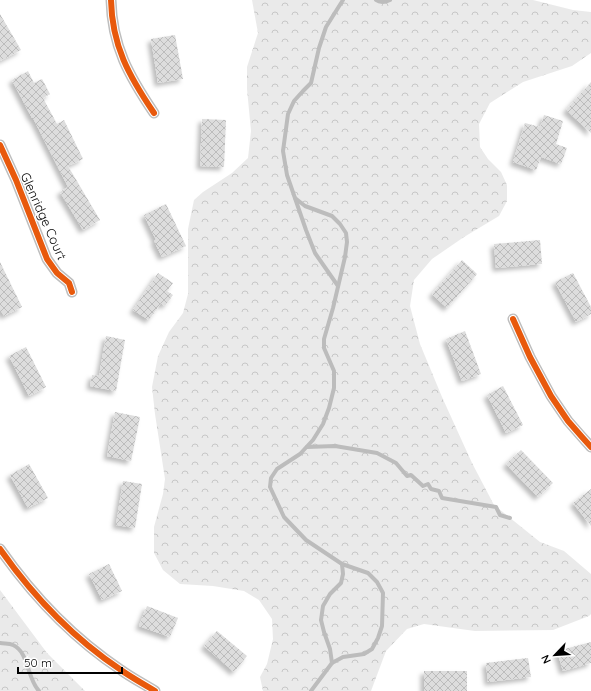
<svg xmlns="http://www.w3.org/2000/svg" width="591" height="691" font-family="Quicksand,sans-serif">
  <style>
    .forest { fill: url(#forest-crowns) }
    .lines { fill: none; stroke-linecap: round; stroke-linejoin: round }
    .stream { stroke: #bcbcbc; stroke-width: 4 }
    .building { fill: url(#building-cross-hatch); filter: url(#shadow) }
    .street { stroke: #bebebe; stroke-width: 11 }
    .cycleway-casing { stroke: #fff; stroke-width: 8 }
    .cycleway { stroke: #e8590c; stroke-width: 6 }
    .labels { text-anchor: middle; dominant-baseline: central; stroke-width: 3; stroke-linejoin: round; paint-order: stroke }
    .street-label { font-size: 13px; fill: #000; stroke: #fff }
  </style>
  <defs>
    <pattern id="forest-crowns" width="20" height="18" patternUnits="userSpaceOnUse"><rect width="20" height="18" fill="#eaeaea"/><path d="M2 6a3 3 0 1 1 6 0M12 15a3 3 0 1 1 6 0" fill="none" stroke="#c7c7c7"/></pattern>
    <pattern id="building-cross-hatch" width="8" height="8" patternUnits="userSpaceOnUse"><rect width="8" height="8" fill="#ddd"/><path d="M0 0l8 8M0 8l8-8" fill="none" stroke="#bcbcbc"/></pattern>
    <filter id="shadow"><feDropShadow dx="-3.5" dy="3.5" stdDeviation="2" flood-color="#0004"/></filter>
  </defs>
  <rect width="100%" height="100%" fill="#fff"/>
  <!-- forest -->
  <g class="forest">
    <path d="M 252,0 L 533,0 L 573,10 L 591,12 L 591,53 L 572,66 L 523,82 L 490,103 L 479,124 L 480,147 L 488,159 L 501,172 L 507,185 L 507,201 L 499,216 L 464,237 L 432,259 L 414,280 L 410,306 L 420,344 L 442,397 L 472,463 L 494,505 L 540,542 L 564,551 L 591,574 L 591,614 L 589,616 L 553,630 L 475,631 L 424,624 L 407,629 L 386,651 L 371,691 L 263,691 L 260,677 L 267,664 L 273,639 L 272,619 L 259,600 L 244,591 L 213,586 L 180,584 L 163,570 L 154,553 L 154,527 L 163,494 L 165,479 L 155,414 L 152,387 L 158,356 L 169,332 L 183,313 L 188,294 L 188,229 L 194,200 L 203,192 L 232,173 L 248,158 L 251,131 L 247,89 L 247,67 L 258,33 Z"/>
    <path d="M 0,590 L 47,653 L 85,691 L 0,691 Z"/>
  </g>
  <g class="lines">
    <!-- stream -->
    <g class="stream">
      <path d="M 376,0 C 380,3 386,2 390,0"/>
      <path d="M 295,198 L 305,206 L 332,216 L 340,224 L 346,233 L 347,242 L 345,257 L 333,308 L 324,339 L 324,348 L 334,371 L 334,388 L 329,408 L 323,424 L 313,440 L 300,454 L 277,469 L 271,478 L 270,487 L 284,517 L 306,540 L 342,564 L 368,573 L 377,582 L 383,593 L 382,626 L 378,638 L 372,649 L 364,654 L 343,657 L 332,663 L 311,691"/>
      <path d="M 338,286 L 315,253 L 306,230 L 287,175 L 283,151 L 288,114 L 294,101 L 303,91 L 311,83 L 319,48 L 326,27 L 343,0"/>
      <path d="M 307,447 L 335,446 L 377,453 L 396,463 L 407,476 L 411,475 L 423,486 L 428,484 L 431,489 L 439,491 L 442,498 L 496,507 L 500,515 L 510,518"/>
      <path d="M 0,643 C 4,644 9,643 13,645 C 29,652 27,679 39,691"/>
      <path d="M 332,663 L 330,649 L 324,632 L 321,620 L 323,606 L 330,594 L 341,583 L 343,574 L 342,564"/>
    </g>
  </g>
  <!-- building -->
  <g class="building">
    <path d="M 0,14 L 21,50 L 0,61 Z"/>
    <path d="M 175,35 L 183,79 L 158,83 L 151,39 Z"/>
    <path d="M 28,71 L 34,83 L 42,79 L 50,94 L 43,98 L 57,124 L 64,120 L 83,159 L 68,166 L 100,220 L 83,230 L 60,192 L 68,187 L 33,118 L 32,118 L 12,80 Z"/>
    <path d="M 591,82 L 591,133 L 566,110 Z"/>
    <path d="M 544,115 L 563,121 L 556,144 L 567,148 L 561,164 L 541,157 L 536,170 L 513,162 L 525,123 L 540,127 Z"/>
    <path d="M 202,119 L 226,120 L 224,167 L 200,166 Z"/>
    <path d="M 166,204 L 186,246 L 162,257 L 154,241 L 156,240 L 144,215 Z"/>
    <path d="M 540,240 L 542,264 L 496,268 L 494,244 Z"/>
    <path d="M 462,260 L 477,274 L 447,308 L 432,294 Z"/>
    <path d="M 0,262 L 22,307 L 4,316 L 0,309 Z"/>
    <path d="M 158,273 L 173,283 L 167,291 L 173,295 L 165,306 L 161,303 L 149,320 L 133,310 Z"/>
    <path d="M 573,273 L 591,307 L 591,314 L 576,322 L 555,282 Z"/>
    <path d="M 465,331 L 481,374 L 462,381 L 446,339 Z"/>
    <path d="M 106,336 L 125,340 L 116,391 L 90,386 L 92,375 L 99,376 Z"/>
    <path d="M 26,347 L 46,387 L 29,396 L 9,356 Z"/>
    <path d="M 503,386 L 523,425 L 506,433 L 487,395 Z"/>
    <path d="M 115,412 L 140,417 L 131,461 L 107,456 Z"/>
    <path d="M 521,450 L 553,483 L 538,497 L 506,464 Z"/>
    <path d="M 29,464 L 48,498 L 28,508 L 10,475 Z"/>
    <path d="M 123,481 L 142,484 L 135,528 L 116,525 Z"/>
    <path d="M 591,489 L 591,526 L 573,503 Z"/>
    <path d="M 109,564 L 122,591 L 102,600 L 89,574 Z"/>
    <path d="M 147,606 L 178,618 L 170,637 L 139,626 Z"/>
    <path d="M 217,631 L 247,656 L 234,672 L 204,646 Z"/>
    <path d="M 591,642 L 591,663 L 563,671 L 557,651 Z"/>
    <path d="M 528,658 L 531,677 L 488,682 L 486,663 Z"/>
    <rect x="424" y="671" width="43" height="20"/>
  </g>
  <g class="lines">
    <!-- street -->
    <g class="street">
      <path d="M 111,0 C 112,46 129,76 154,113"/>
      <path d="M 0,145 L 16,180 L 47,259 L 57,273 L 69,283 L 72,292"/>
      <path d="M 513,319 L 530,357 L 551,396 L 568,421 L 582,437 L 591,447"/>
      <path d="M 0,549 C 33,596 73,638 121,670 C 132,678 144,684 155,691"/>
    </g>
    <!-- cycleway casing -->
    <g class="cycleway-casing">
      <g id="cycleway">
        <path d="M 111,0 C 112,46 129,76 154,113"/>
        <path d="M 0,145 L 16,180 L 47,259 L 57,273 L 69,283 L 72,292"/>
        <path d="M 513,319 L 530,357 L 551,396 L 568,421 L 582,437 L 591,447"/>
        <path d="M 0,549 C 33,596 73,638 121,670 C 132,678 144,684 155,691"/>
      </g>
    </g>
    <!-- cycleway -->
    <use href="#cycleway" class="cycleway"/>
  </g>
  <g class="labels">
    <!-- street labels -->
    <g class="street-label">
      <text transform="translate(44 216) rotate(66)">Glenridge Court</text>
    </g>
  </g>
  <!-- north arrow -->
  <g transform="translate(555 655) rotate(245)" stroke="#ffffff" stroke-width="3" paint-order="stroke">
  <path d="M0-3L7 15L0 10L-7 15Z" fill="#000000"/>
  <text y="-6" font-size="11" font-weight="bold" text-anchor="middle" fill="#000000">N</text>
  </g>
  <!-- scale -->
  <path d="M18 667v6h104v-6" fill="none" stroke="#000000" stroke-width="2"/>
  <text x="24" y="667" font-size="12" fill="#000000" stroke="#ffffff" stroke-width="3" paint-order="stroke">50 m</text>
</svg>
